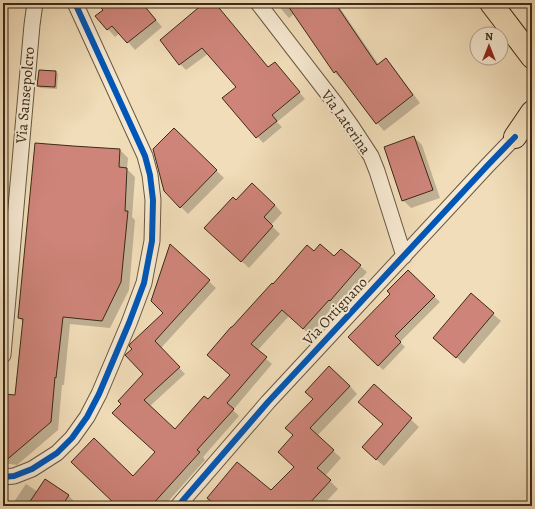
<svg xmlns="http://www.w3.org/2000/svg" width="535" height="509" font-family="Alegreya,serif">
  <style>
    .shadow { fill: #0003 }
    .building { fill: #ce8479; stroke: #3c2b17 }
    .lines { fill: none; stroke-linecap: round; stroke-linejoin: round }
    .street-casing { stroke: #695840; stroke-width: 17 }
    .primary-casing { stroke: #3c2b17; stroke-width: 24 }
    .street { stroke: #f6e9d2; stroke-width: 15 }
    .primary { stroke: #f1ddb9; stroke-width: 22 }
    .cycleway-casing { stroke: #f6e9d2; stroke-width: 8 }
    .cycleway { stroke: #0057b8; stroke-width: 6 }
    .labels { text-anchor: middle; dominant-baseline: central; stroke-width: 4; stroke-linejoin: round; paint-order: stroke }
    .street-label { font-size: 15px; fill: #3c2b17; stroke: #f6e9d2 }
  </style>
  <rect width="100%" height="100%" fill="#f1ddb9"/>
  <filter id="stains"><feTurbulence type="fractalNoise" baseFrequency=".005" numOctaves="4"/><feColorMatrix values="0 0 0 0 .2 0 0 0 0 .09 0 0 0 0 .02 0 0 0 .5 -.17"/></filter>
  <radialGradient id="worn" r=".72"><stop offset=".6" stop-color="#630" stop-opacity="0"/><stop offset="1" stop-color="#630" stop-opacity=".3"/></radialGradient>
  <!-- shadow -->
  <g class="shadow">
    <path d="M 98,3 L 142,3 L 162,27 L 135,50 L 120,33 L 115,37 L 96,16 L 104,10 Z"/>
    <path d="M 205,3 L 214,3 L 269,68 L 280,69 L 305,99 L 277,122 L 282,127 L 263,143 L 224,98 L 237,87 L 209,53 L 186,70 L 180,64 L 161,40 Z"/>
    <path d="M 276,3 L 335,3 L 340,8 L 379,65 L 385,60 L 393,67 L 420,103 L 384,131 L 377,123 L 343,79 L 342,80 L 334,72 L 294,14 L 289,18 Z"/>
    <path d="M 3,70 L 8,75 L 3,125 L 7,128 L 3,162 Z"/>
    <path d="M 56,72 L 58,74 L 57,89 L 40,88 L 38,86 Z"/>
    <path d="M 174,129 L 224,178 L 188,214 L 165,191 Z"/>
    <path d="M 414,137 L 422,145 L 440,198 L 411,208 L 403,200 Z"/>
    <path d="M 120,150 L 128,158 L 127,169 L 135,177 L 132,217 L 135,220 L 129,290 L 110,328 L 70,324 L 64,385 L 62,385 L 58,430 L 17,465 L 3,463 L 3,395 L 16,396 L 23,322 L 19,318 Z"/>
    <path d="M 236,202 L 275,205 L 282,213 L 271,225 L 280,234 L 249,268 L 213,235 Z"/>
    <path d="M 171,246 L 216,288 L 161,348 L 185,374 L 150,406 L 175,430 L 208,401 L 231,375 L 273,285 L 314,252 L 335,258 L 341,250 L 367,272 L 337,307 L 336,306 L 310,335 L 289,316 L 257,351 L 272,364 L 233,410 L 239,416 L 203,457 L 205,460 L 164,506 L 118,506 L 133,478 L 156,452 L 122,404 L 144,374 L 127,355 L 164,313 Z"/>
    <path d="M 408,271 L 440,302 L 400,342 L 405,347 L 383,370 L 350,337 L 391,294 Z"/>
    <path d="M 471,295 L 501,321 L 464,364 L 442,345 Z"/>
    <path d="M 350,386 L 357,394 L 317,436 L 341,458 L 325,476 L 338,489 L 322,506 L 202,506 L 237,464 L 271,492 L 295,467 L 279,452 Z"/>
    <path d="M 374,386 L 419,427 L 384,466 L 371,455 L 384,424 Z"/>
    <path d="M 45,480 L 69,496 L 76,503 L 73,506 L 11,506 L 26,484 L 38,492 Z"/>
    <path d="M 532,500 L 532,506 L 526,506 Z"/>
  </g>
  <!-- building -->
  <g class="building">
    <path d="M 97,3 L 142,3 L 156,20 L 127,43 L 112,26 L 107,30 L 95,16 L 103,10 Z"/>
    <path d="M 204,3 L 215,3 L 268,67 L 275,62 L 300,92 L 272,115 L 277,121 L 256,138 L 222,98 L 236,87 L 202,48 L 179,65 L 160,40 Z"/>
    <path d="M 286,3 L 335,3 L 377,65 L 386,58 L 413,95 L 376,124 L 336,71 L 334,73 Z"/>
    <path d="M 39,70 L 56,71 L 55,87 L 37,86 Z"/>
    <path d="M 174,128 L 217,170 L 180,208 L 164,191 L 153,149 Z"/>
    <path d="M 414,136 L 433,190 L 402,201 L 384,147 Z"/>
    <path d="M 35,143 L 73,146 L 120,149 L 119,167 L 127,168 L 125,211 L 128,211 L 121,282 L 102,321 L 63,317 L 56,378 L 55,377 L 51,422 L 3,463 L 4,394 L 15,395 L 23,319 L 18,318 Z"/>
    <path d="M 252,183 L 275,205 L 264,217 L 273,226 L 241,262 L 204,228 L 233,197 L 236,200 Z"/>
    <path d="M 170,244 L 210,280 L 155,341 L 180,367 L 144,400 L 175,429 L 204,396 L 208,399 L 230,375 L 207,355 L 231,327 L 232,327 L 272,283 L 273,284 L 307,245 L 314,251 L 320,244 L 334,256 L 341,249 L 361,265 L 330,301 L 329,300 L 303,329 L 282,310 L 251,344 L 267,357 L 227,403 L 234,409 L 197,450 L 200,452 L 151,506 L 117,506 L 71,462 L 94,438 L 133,476 L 155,452 L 112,413 L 121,404 L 118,401 L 143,374 L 125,355 L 132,349 L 129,346 L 130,344 L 163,313 L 151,301 Z"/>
    <path d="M 408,270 L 435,296 L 395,336 L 401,342 L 378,366 L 348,337 L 390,294 L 387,291 Z"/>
    <path d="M 471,293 L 494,313 L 456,358 L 433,338 Z"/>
    <path d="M 329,366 L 350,386 L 310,428 L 334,450 L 317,468 L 331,480 L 307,506 L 217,506 L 207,498 L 237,462 L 271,490 L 294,467 L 278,452 L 293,435 L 285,428 L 313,399 L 305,392 Z"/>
    <path d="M 374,384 L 412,418 L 376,460 L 362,447 L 383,424 L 358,402 Z"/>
    <path d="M 45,479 L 69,495 L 62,506 L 27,506 Z"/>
  </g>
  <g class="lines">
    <!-- street casing -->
    <g class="street-casing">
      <g id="street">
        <path d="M 258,3 L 335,103 L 352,127 L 371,156 L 377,171 L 404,256"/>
        <path d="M 3,355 L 32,25 L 35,3"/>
        <path d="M 3,477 L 14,476 L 32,469 L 57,453 L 72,438 L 87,417 L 99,394 L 129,323 L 144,283 L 152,241 L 153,200 L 150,175 L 145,156 L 75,3"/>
        <path d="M 178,506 L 268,402 L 487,166 L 515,137"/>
      </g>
    </g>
    <!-- primary casing -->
    <g class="primary-casing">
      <g id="primary">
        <path d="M 491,3 L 532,57"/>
        <path d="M 515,137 L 532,112"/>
      </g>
    </g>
    <!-- street -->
    <use href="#street" class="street"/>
    <!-- primary -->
    <use href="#primary" class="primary"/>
    <!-- cycleway casing -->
    <g class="cycleway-casing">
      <g id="cycleway">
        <path d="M 3,477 L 14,476 L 32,469 L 57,453 L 72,438 L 87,417 L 99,394 L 129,323 L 144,283 L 152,241 L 153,200 L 150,175 L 145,156 L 75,3"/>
        <path d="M 178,506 L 268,402 L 487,166 L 515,137"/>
      </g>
    </g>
    <!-- cycleway -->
    <use href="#cycleway" class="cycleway"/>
  </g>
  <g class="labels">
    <!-- street labels -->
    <g class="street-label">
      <text transform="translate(25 95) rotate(-85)">Via Sansepolcro</text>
      <text transform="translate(346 122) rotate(55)">Via Laterina</text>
      <text transform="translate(335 311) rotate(-47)">Via Ortignano</text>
    </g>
  </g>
  <!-- margin -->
  <rect width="535" height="509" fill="none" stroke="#f1ddb9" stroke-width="16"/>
  <rect x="4" y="4" width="527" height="501" fill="none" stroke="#3c2b17" stroke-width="2"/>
  <rect x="8" y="8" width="519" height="493" fill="none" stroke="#3c2b17"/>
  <!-- north arrow -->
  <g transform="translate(489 46)"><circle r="19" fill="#f6e9d2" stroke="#ac9d87"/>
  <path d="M0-3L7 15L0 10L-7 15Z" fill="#8f2418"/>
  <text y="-6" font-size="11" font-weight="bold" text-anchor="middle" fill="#3c2b17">N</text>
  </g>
  <rect width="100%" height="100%" filter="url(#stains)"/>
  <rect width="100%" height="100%" fill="url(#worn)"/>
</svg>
